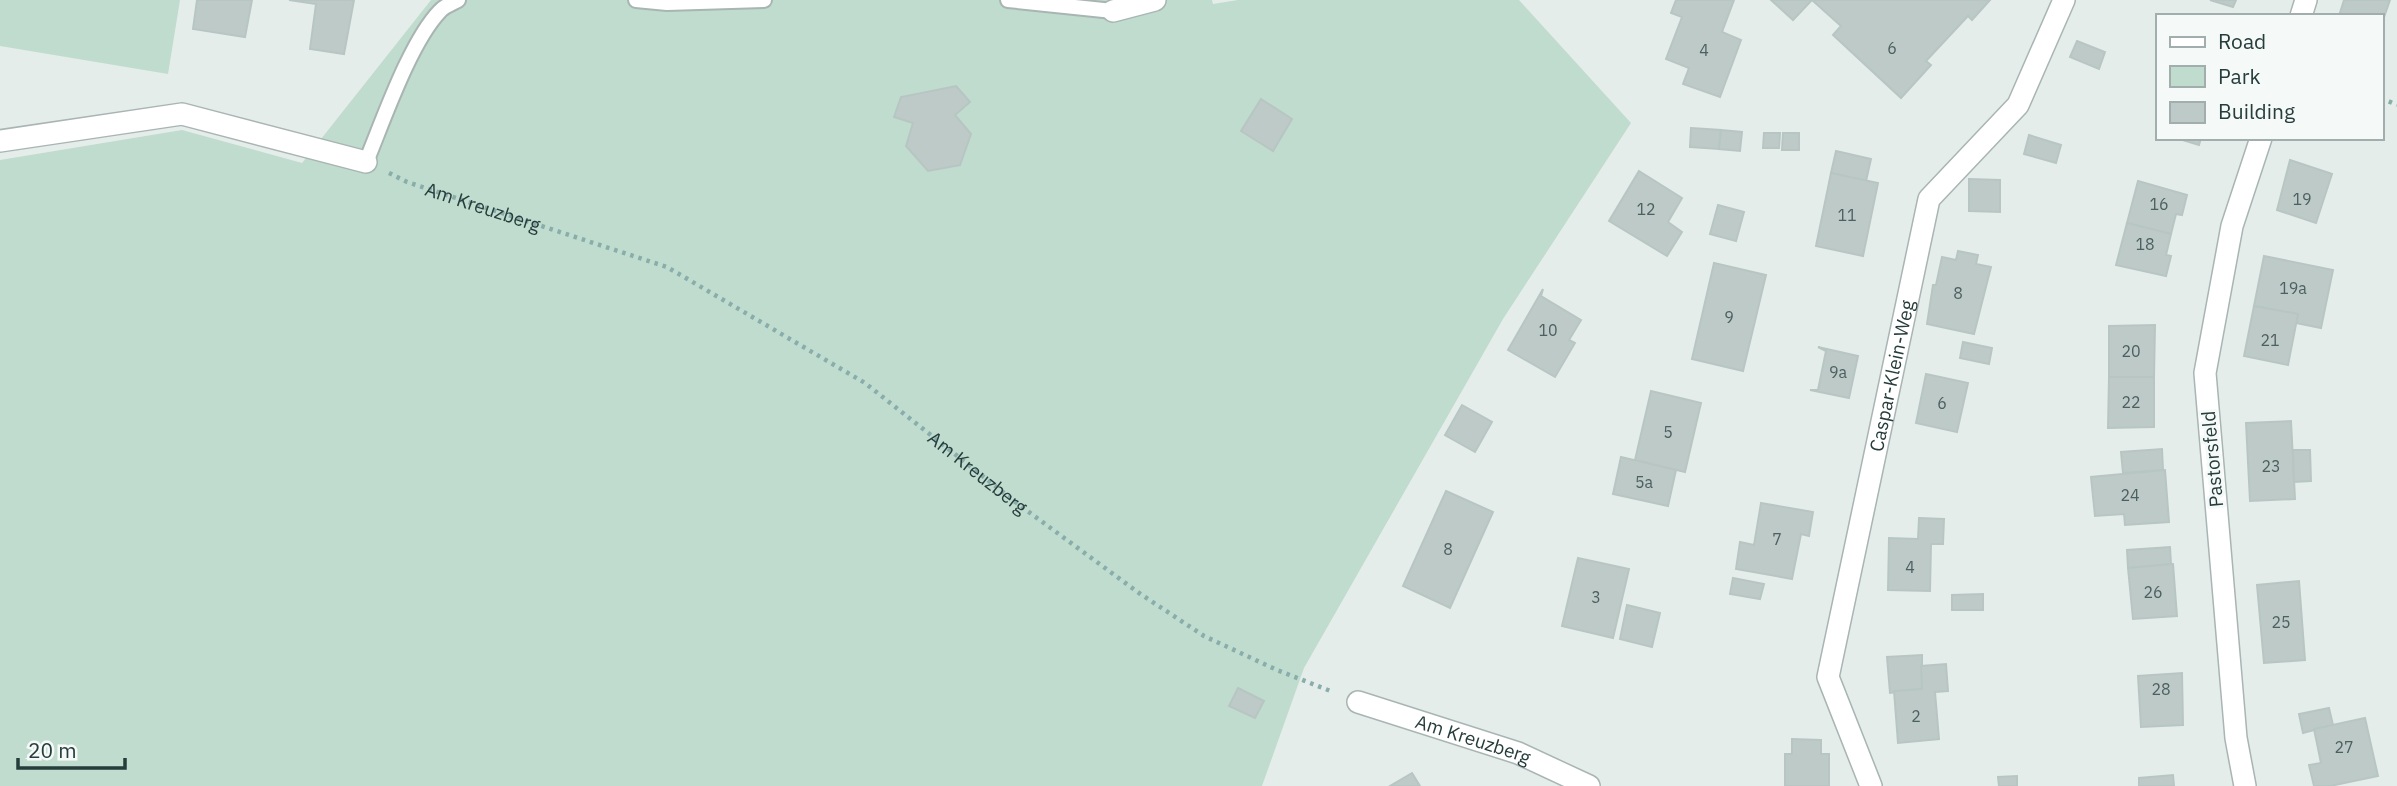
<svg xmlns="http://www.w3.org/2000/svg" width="2397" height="786" font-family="'IBM Plex Sans',sans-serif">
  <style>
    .green { fill: #c0dcce }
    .building { fill: #bdcac8; stroke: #b8c6c3; stroke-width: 2 }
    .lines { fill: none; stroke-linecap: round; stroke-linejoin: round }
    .service-casing { stroke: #a8b5b3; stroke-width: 18 }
    .minor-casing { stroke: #a8b5b3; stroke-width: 24 }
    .path { stroke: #88adaa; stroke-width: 4.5; stroke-dasharray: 3.5 5; stroke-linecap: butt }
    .service { stroke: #fff; stroke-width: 14 }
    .minor { stroke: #fff; stroke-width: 21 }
    .labels { text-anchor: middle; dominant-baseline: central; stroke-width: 6; stroke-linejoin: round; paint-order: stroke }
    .number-label { font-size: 16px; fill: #4c605f }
    .street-label { font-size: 19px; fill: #263d3c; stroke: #f5f9f8 }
  </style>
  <rect width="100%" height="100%" fill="#e5edeb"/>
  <!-- green -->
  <g class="green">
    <path d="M 0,0 L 180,0 L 168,74 L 0,46 Z"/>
    <path d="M 431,0 L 1212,0 L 1213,4 L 1238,0 L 1519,0 L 1631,123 L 1503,319 L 1304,668 L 1262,786 L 0,786 L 0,160 L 182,130 L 302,163 Z"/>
  </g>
  <!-- building -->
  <g class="building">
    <path d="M 197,0 L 252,0 L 245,37 L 193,29 Z"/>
    <path d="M 289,0 L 354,0 L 344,54 L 310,49 L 316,4 Z"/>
    <path d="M 1676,0 L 1734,0 L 1722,32 L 1741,40 L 1720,97 L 1683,84 L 1689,68 L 1666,59 L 1682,17 L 1671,13 Z"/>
    <path d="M 1771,0 L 1812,0 L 1793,20 Z"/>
    <path d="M 1812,0 L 1990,0 L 1972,20 L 1968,16 L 1926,61 L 1931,65 L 1901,98 L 1833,35 L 1841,26 Z"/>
    <path d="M 2210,0 L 2236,0 L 2233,7 Z"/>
    <path d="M 2344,0 L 2390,0 L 2382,23 L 2381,16 L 2339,16 Z"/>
    <path d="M 2077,41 L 2105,52 L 2099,69 L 2070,57 Z"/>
    <path d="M 956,86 L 970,102 L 955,115 L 971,134 L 960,165 L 928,171 L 906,146 L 913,123 L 894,117 L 901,97 Z"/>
    <path d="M 1261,99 L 1292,119 L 1273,151 L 1241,131 Z"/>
    <path d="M 1691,128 L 1721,130 L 1719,149 L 1690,147 Z"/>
    <path d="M 1721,130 L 1742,132 L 1740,151 L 1719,149 Z"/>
    <path d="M 1764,133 L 1780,133 L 1779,148 L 1763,148 Z"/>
    <path d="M 1783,133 L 1799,133 L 1799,150 L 1782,150 Z"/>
    <path d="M 2029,135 L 2061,145 L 2056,163 L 2024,154 Z"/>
    <path d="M 2176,138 L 2201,138 L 2199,145 Z"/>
    <path d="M 1836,151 L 1871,159 L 1866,181 L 1831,173 Z"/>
    <path d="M 2290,160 L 2332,174 L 2316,223 L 2277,210 Z"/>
    <path d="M 1639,171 L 1682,198 L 1668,222 L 1682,232 L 1667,256 L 1609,221 Z"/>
    <path d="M 1831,173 L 1878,183 L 1863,256 L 1816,246 Z"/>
    <path d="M 1969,179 L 2000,180 L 2000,212 L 1969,211 Z"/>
    <path d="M 2138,181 L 2187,195 L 2182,215 L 2176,214 L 2171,234 L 2127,223 Z"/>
    <path d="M 1718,205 L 1744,212 L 1736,241 L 1710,234 Z"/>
    <path d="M 2127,223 L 2171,234 L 2166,255 L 2171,256 L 2166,276 L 2116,265 Z"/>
    <path d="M 1958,251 L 1978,255 L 1976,264 L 1991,267 L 1974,334 L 1927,324 L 1933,285 L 1936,285 L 1942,257 L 1956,260 Z"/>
    <path d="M 2264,256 L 2333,270 L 2321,328 L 2296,323 L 2298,314 L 2254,306 Z"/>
    <path d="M 1714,263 L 1766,275 L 1743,371 L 1692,359 Z"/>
    <path d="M 1543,289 L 1541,296 L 1581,320 L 1569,340 L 1575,343 L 1555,377 L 1508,350 Z"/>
    <path d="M 2254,306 L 2298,314 L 2288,365 L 2244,356 Z"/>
    <path d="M 2155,325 L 2154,377 L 2109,377 L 2109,326 Z"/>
    <path d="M 1963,342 L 1992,348 L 1989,364 L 1960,358 Z"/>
    <path d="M 1818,347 L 1858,356 L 1849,398 L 1810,390 L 1818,390 L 1826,351 Z"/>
    <path d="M 1926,374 L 1968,383 L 1957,432 L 1916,423 Z"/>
    <path d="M 2109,377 L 2154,377 L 2154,427 L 2108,428 Z"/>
    <path d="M 1651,391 L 1701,403 L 1685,472 L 1635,460 Z"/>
    <path d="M 1462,405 L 1492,422 L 1475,452 L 1445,435 Z"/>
    <path d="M 2291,421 L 2295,499 L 2250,501 L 2246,423 Z"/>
    <path d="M 2162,449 L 2163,470 L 2123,473 L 2121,452 Z"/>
    <path d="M 2293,450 L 2310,450 L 2311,481 L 2294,482 Z"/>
    <path d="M 1621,457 L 1676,470 L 1668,506 L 1613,494 Z"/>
    <path d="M 2165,470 L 2169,522 L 2125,525 L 2124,514 L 2095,516 L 2091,477 Z"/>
    <path d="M 1446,491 L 1493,512 L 1450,608 L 1403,586 Z"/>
    <path d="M 1761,503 L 1813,512 L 1809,536 L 1801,534 L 1792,579 L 1736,569 L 1740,542 L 1754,545 Z"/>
    <path d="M 1919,518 L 1944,519 L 1943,544 L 1931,544 L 1930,591 L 1888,590 L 1889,538 L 1918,539 Z"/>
    <path d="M 2170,547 L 2171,564 L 2128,568 L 2127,550 Z"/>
    <path d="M 1578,558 L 1629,569 L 1613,638 L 1562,626 Z"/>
    <path d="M 2173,564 L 2177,616 L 2133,619 L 2128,568 Z"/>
    <path d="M 1733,578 L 1764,584 L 1760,599 L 1730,594 Z"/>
    <path d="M 2299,581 L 2305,660 L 2264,663 L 2257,585 Z"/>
    <path d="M 1983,594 L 1983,610 L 1952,610 L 1952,595 Z"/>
    <path d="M 1627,605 L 1660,613 L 1652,647 L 1620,639 Z"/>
    <path d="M 1922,655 L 1922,689 L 1890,693 L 1887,657 Z"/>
    <path d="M 1946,664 L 1948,691 L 1935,692 L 1939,739 L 1898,743 L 1894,691 L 1922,689 L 1921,666 Z"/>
    <path d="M 2182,673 L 2183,725 L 2141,727 L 2138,676 Z"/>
    <path d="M 1238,688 L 1264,701 L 1255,718 L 1229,706 Z"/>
    <path d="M 2329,708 L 2333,725 L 2303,733 L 2299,714 Z"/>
    <path d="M 2365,718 L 2378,776 L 2330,786 L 2314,786 L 2309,765 L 2321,763 L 2314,729 Z"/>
    <path d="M 1792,739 L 1821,740 L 1821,754 L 1829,754 L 1829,786 L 1785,786 L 1785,754 L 1792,754 Z"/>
    <path d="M 1412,773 L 1420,786 L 1390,786 Z"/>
    <path d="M 2173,775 L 2174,786 L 2139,786 L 2139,778 Z"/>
    <path d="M 2017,776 L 2017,786 L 1999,786 L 1998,777 Z"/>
  </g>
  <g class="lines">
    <!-- service casing -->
    <g class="service-casing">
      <g id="service">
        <path d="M 636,0 L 667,3 L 764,0"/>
        <path d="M 1008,0 L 1113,11"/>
        <path d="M 366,162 C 383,121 410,42 440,11 C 444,6 453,3 458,0"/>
      </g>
    </g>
    <!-- minor casing -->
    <g class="minor-casing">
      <g id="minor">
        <path d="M 1113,11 L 1155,0"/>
        <path d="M 2301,16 L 2306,0"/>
        <path d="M 0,141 L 182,114 L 366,162"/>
        <path id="s2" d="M 1358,702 L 1518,753 L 1589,786"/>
        <path id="s3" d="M 1871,786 L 1828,677 L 1929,199 L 2018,105 L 2064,0"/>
        <path d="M 2245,786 L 2236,738 L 2205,373 L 2232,226 L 2261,138"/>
      </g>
    </g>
    <!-- path -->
    <g class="path">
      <path d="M 2381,98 L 2397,105"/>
      <path id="s1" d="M 389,173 L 407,182 L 667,267 L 865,383 L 1018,504 L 1139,593 L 1204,636 L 1277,670 L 1333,692"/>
    </g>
    <!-- service -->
    <use href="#service" class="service"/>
    <!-- minor -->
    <use href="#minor" class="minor"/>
  </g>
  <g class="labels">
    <!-- number labels -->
    <g class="number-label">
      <text x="1892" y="48">6</text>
      <text x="1704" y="50">4</text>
      <text x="2302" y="199">19</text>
      <text x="2159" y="204">16</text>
      <text x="1646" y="209">12</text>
      <text x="1847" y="215">11</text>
      <text x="2145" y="244">18</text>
      <text x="2293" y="288">19a</text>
      <text x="1958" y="293">8</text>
      <text x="1729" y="317">9</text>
      <text x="1548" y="330">10</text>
      <text x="2270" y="340">21</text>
      <text x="2131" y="351">20</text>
      <text x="1838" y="372">9a</text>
      <text x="2131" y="402">22</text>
      <text x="1942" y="403">6</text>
      <text x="1668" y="432">5</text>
      <text x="2271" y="466">23</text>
      <text x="1644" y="482">5a</text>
      <text x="2130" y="495">24</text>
      <text x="1777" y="539">7</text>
      <text x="1448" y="549">8</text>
      <text x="1910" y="567">4</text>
      <text x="2153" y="592">26</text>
      <text x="1596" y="597">3</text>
      <text x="2281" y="622">25</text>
      <text x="2161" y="689">28</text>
      <text x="1916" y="716">2</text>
      <text x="2344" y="747">27</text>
    </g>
    <!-- street labels -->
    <g class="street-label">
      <text stroke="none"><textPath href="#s1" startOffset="100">Am Kreuzberg</textPath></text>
      <text stroke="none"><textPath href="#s3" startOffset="425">Caspar-Klein-Weg</textPath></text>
      <text transform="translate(2212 459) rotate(-95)">Pastorsfeld</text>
      <text stroke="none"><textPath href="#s1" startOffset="667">Am Kreuzberg</textPath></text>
      <text stroke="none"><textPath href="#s2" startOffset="121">Am Kreuzberg</textPath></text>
    </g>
  </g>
  <!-- legend -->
  <rect x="2156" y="14" width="228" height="126" fill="#f5f9f8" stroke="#a2aead" stroke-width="2"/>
  <rect x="2170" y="37" width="35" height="10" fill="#ffffff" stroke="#a2aead" stroke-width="2"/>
  <text x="2218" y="49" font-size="21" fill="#263d3c">Road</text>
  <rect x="2170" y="66" width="35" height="21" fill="#c0dcce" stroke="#a2aead" stroke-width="2"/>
  <text x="2218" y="84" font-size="21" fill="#263d3c">Park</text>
  <rect x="2170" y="102" width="35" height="21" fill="#bdcac8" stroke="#a2aead" stroke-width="2"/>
  <text x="2218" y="119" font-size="21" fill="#263d3c">Building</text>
  <!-- scale -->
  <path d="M18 758v10h107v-10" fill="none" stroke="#263d3c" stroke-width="3.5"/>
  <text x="28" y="758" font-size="21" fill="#263d3c" stroke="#f5f9f8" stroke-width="5" paint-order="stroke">20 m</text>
</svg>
